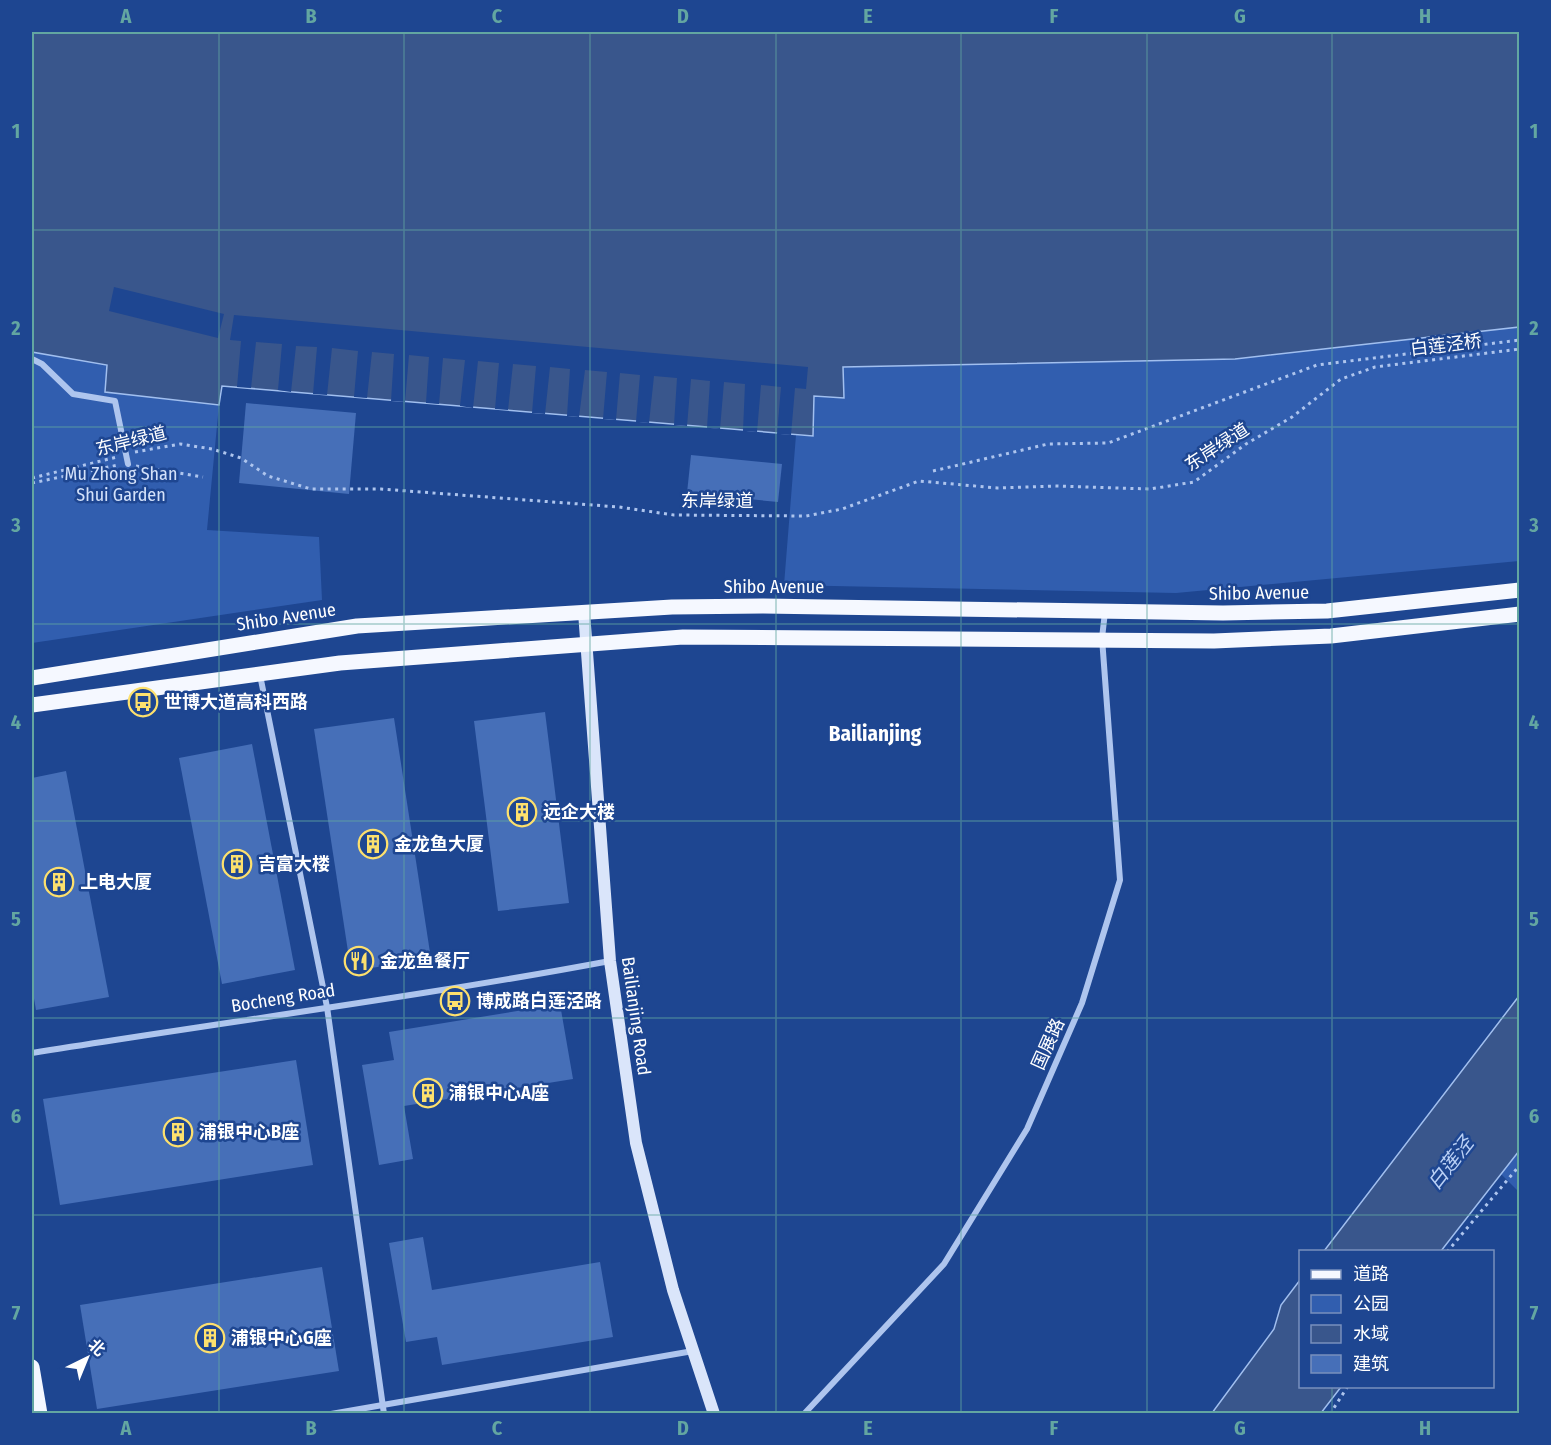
<svg xmlns="http://www.w3.org/2000/svg" width="1551" height="1445" font-family="'Fira Sans Condensed','Noto Sans SC',sans-serif">
  <style>
    .green { fill: #315eaf }
    .water { fill: #39568c; stroke: #a1bfef; stroke-width: 1.5 }
    .pier { fill: #1e4691 }
    .building { fill: #466fb8 }
    .lines { fill: none; stroke-linecap: round; stroke-linejoin: round }
    .path { stroke: #aec5ee; stroke-width: 3; stroke-dasharray: 3 4.5; stroke-linecap: butt }
    .street { stroke: #aec5ee; stroke-width: 6 }
    .secondary { stroke: #dae5fa; stroke-width: 12 }
    .primary { stroke: #f5f8ff; stroke-width: 15 }
    .grid { fill: none; stroke: #63a6a1; stroke-width: 1.5; stroke-opacity: 0.55 }
    .labels { text-anchor: middle; dominant-baseline: central; stroke-width: 5; stroke-linejoin: round; paint-order: stroke }
    .street-label { font-size: 18px; fill: #fff; stroke: #1e4691 }
    .park-label { font-size: 18px; fill: #d4e2fa; stroke: #1e4691 }
    .poi-label { font-size: 18px; font-weight: bold; fill: #fff; stroke: #1e4691; text-anchor: start }
    .water-label { font-size: 20px; font-style: italic; fill: #bad0f5; stroke: #1e4691 }
    .quarter-label { font-size: 21px; font-weight: bold; fill: #fff; stroke: #1e4691 }
    .neatline { fill: none; stroke: #63a6a1; stroke-width: 2 }
    .grid-label { font-size: 20px; text-anchor: middle; font-weight: bold; fill: #63a6a1 }
  </style>
  <rect width="100%" height="100%" fill="#1e4691"/>
  <!-- green -->
  <g class="green">
    <path d="M 1519,327 L 1519,561 L 1176,593 L 784,585 L 796,435 L 813,436 L 814,396 L 843,367 L 1235,359 Z"/>
    <path d="M 32,352 L 108,365 L 105,392 L 219,405 L 207,530 L 319,537 L 322,600 L 32,643 Z"/>
    <path d="M 1519,1151 L 1519,1192 L 1501,1174 Z"/>
  </g>
  <!-- water -->
  <g class="water">
    <path d="M 32,32 L 1519,32 L 1519,327 L 1235,359 L 843,367 L 844,398 L 814,396 L 813,436 L 222,386 L 219,405 L 105,392 L 107,365 L 32,352 Z"/>
    <path d="M 1519,996 L 1519,1151 L 1441,1251 L 1324,1251 Z"/>
    <path d="M 1300,1280 L 1300,1386 L 1341,1387 L 1321,1413 L 1212,1413 L 1274,1329 L 1281,1305 Z"/>
  </g>
  <!-- pier -->
  <g class="pier">
    <path d="M 114,287 L 224,314 L 218,338 L 109,311 Z"/>
    <path d="M 234,315 L 808,367 L 806,389 L 795,388 L 791,435 L 777,434 L 781,387 L 761,385 L 757,432 L 743,431 L 745,384 L 724,382 L 720,429 L 707,428 L 710,381 L 691,379 L 687,426 L 674,425 L 677,378 L 654,376 L 649,423 L 636,422 L 640,375 L 620,373 L 616,420 L 603,419 L 607,372 L 585,370 L 579,417 L 567,416 L 570,369 L 550,367 L 545,414 L 532,413 L 536,366 L 513,364 L 508,410 L 495,409 L 499,363 L 478,361 L 473,408 L 460,406 L 465,360 L 443,358 L 439,404 L 426,403 L 429,357 L 409,355 L 405,402 L 391,401 L 394,354 L 372,352 L 367,398 L 354,397 L 358,351 L 332,348 L 327,395 L 313,394 L 317,347 L 296,346 L 291,392 L 278,390 L 282,344 L 256,342 L 251,388 L 237,387 L 241,341 L 230,340 Z"/>
  </g>
  <!-- building -->
  <g class="building">
    <path d="M 246,403 L 356,413 L 349,494 L 239,483 Z"/>
    <path d="M 691,455 L 782,464 L 778,502 L 687,493 Z"/>
    <path d="M 545,712 L 569,903 L 498,911 L 474,721 Z"/>
    <path d="M 394,718 L 431,959 L 351,971 L 314,729 Z"/>
    <path d="M 252,744 L 295,970 L 222,984 L 179,758 Z"/>
    <path d="M 66,771 L 109,997 L 36,1010 L 32,987 L 32,778 Z"/>
    <path d="M 560,1004 L 573,1079 L 404,1106 L 413,1159 L 379,1165 L 362,1065 L 394,1060 L 389,1032 Z"/>
    <path d="M 296,1060 L 313,1165 L 60,1205 L 43,1099 Z"/>
    <path d="M 423,1237 L 432,1290 L 600,1262 L 613,1337 L 442,1365 L 437,1337 L 406,1342 L 389,1243 Z"/>
    <path d="M 322,1267 L 339,1371 L 97,1409 L 80,1305 Z"/>
  </g>
  <g class="lines">
    <!-- path -->
    <g class="path">
      <path d="M 135,452 L 180,444 L 212,449 L 241,458 L 268,476 L 311,489 L 381,489 L 619,507 L 674,515 L 806,516 L 842,509 L 919,481 L 997,488 L 1055,486 L 1150,489 L 1194,482 L 1246,444 L 1292,417 L 1341,379 L 1375,367 L 1520,349"/>
      <path d="M 136,466 L 203,477"/>
      <path d="M 933,471 L 1048,444 L 1108,443 L 1317,365 L 1520,340"/>
      <path d="M 32,478 L 117,457"/>
      <path d="M 32,483 L 118,465"/>
      <path d="M 1447,1252 L 1520,1165"/>
      <path d="M 1330,1414 L 1348,1386"/>
    </g>
    <!-- street -->
    <g class="street">
      <path d="M 32,359 L 42,364 L 73,394 L 115,401 L 128,464"/>
      <path d="M 260,675 L 327,1007 L 384,1414"/>
      <path d="M 32,1053 C 224,1022 418,997 610,961"/>
      <path d="M 331,1414 L 693,1351"/>
      <path d="M 804,1414 L 944,1264 L 1027,1129 L 1082,1003 L 1120,880 L 1102,638 L 1105,612"/>
    </g>
    <!-- secondary -->
    <path class="secondary" d="M 584,612 L 610,961 L 636,1143 L 673,1290 L 714,1414"/>
    <!-- primary -->
    <g class="primary">
      <path d="M 32,678 L 357,626 L 672,607 L 763,606 L 1223,613 L 1327,611 L 1520,590"/>
      <path d="M 32,705 L 340,663 L 683,637 L 1214,641 L 1331,636 L 1520,614"/>
      <path d="M 32,1367 L 40,1414"/>
    </g>
  </g>
  <!-- grid -->
  <path class="grid" d="M 219,32 L 219,1414M 404,32 L 404,1414M 590,32 L 590,1414M 776,32 L 776,1414M 961,32 L 961,1414M 1147,32 L 1147,1414M 1332,32 L 1332,1252M 32,230 L 1520,230M 32,427 L 1520,427M 32,624 L 1520,624M 32,821 L 1520,821M 32,1018 L 1520,1018M 32,1215 L 1520,1215M 1332,1386 L 1332,1414"/>
  <!-- icons -->
  <defs>
    <g id="bus-ring" transform="scale(1.5)"><circle r="9.5" fill="#1e4691" stroke="#fde06d" stroke-width="1.5"/><path d="M-5-6H5V4H4V6H2V4H-2V6H-4V4H-5ZM-3.5-4V0h7V-4ZM-3.5 1.2v1.5H-2V1.2ZM2 1.2v1.5H3.5V1.2Z" fill="#fde06d"/></g>
    <g id="building-ring" transform="scale(1.5)"><circle r="9.5" fill="#1e4691" stroke="#fde06d" stroke-width="1.5"/><path d="M-4-6H4V6H1V3H-1V6H-4ZM-2.5-4.3h1.7v1.8h-1.7ZM.8-4.3h1.7v1.8H.8ZM-2.5-1h1.7V.8h-1.7ZM.8-1h1.7V.8H.8Z" fill="#fde06d"/></g>
    <g id="restaurant-ring" transform="scale(1.5)"><circle r="9.5" fill="#1e4691" stroke="#fde06d" stroke-width="1.5"/><path d="M-5-6h1v4h1v-4h1v4h1v-4h1v5L-1.5 .5V6h-2V.5L-5-1ZM5-6V6H3V1.5H1.5Q1.5-4 5-6Z" fill="#fde06d"/></g>
  </defs>
  <g fill-rule="evenodd">
    <use href="#bus-ring" x="143" y="702"/>
    <use href="#building-ring" x="522" y="812"/>
    <use href="#building-ring" x="373" y="844"/>
    <use href="#building-ring" x="237" y="864"/>
    <use href="#building-ring" x="59" y="882"/>
    <use href="#restaurant-ring" x="359" y="961"/>
    <use href="#bus-ring" x="455" y="1001"/>
    <use href="#building-ring" x="428" y="1093"/>
    <use href="#building-ring" x="178" y="1132"/>
    <use href="#building-ring" x="210" y="1338"/>
  </g>
  <g class="labels">
    <!-- street labels -->
    <g class="street-label">
      <text transform="translate(1446 345) rotate(-7)">白莲泾桥</text>
      <text transform="translate(131 441) rotate(-14)">东岸绿道</text>
      <text transform="translate(1217 447) rotate(-33)">东岸绿道</text>
      <text x="717" y="501">东岸绿道</text>
      <text x="774" y="587">Shibo Avenue</text>
      <text transform="translate(1259 593) rotate(-1)">Shibo Avenue</text>
      <text transform="translate(286 617) rotate(-9)">Shibo Avenue</text>
      <text transform="translate(283 998) rotate(-9)">Bocheng Road</text>
      <text transform="translate(636 1016) rotate(82)">Bailianjing Road</text>
      <text transform="translate(1048 1044) rotate(-66)">国展路</text>
    </g>
    <!-- park labels -->
    <g class="park-label">
      <text x="121" y="474">Mu Zhong Shan<tspan x="121" dy="21">Shui Garden</tspan></text>
    </g>
    <!-- poi labels -->
    <g class="poi-label">
      <text x="164" y="702">世博大道高科西路</text>
      <text x="543" y="812">远企大楼</text>
      <text x="394" y="844">金龙鱼大厦</text>
      <text x="258" y="864">吉富大楼</text>
      <text x="80" y="882">上电大厦</text>
      <text x="380" y="961">金龙鱼餐厅</text>
      <text x="476" y="1001">博成路白莲泾路</text>
      <text x="449" y="1093">浦银中心A座</text>
      <text x="199" y="1132">浦银中心B座</text>
      <text x="231" y="1338">浦银中心G座</text>
    </g>
    <!-- water labels -->
    <g class="water-label">
      <text transform="translate(1450 1163) rotate(-52)">白莲泾</text>
    </g>
    <!-- quarter labels -->
    <g class="quarter-label">
      <text x="875" y="734">Bailianjing</text>
    </g>
  </g>
  <!-- border -->
  <rect width="1551" height="1445" fill="none" stroke="#1e4691" stroke-width="66"/>
  <!-- legend -->
  <rect x="1299" y="1250" width="195" height="138" fill="#1e4691" stroke="#7890bd" stroke-width="1.5"/>
  <rect x="1311" y="1270" width="30" height="9" fill="#f5f8ff" stroke="#7890bd" stroke-width="1.5"/>
  <text x="1353" y="1280" font-size="18" fill="#ffffff">道路</text>
  <rect x="1311" y="1295" width="30" height="18" fill="#315eaf" stroke="#7890bd" stroke-width="1.5"/>
  <text x="1353" y="1310" font-size="18" fill="#ffffff">公园</text>
  <rect x="1311" y="1325" width="30" height="18" fill="#39568c" stroke="#7890bd" stroke-width="1.5"/>
  <text x="1353" y="1340" font-size="18" fill="#ffffff">水域</text>
  <rect x="1311" y="1355" width="30" height="18" fill="#466fb8" stroke="#7890bd" stroke-width="1.5"/>
  <text x="1353" y="1370" font-size="18" fill="#ffffff">建筑</text>
  <!-- north arrow -->
  <g transform="translate(87 1358) rotate(43)" stroke="#1e4691" stroke-width="4.5" paint-order="stroke">
  <path d="M0-4.5L10 22L0 15L-10 22Z" fill="#ffffff"/>
  <text y="-9" font-size="16" font-weight="bold" text-anchor="middle" fill="#ffffff">北</text>
  </g>
  <rect x="33" y="33" width="1485" height="1379" class="neatline"/>
  <g class="grid-label">
    <text x="126" y="23">A</text>
    <text x="311" y="23">B</text>
    <text x="497" y="23">C</text>
    <text x="683" y="23">D</text>
    <text x="868" y="23">E</text>
    <text x="1054" y="23">F</text>
    <text x="1240" y="23">G</text>
    <text x="1425" y="23">H</text>
    <text x="16" y="138">1</text>
    <text x="1534" y="138">1</text>
    <text x="16" y="335">2</text>
    <text x="1534" y="335">2</text>
    <text x="16" y="532">3</text>
    <text x="1534" y="532">3</text>
    <text x="16" y="729">4</text>
    <text x="1534" y="729">4</text>
    <text x="16" y="926">5</text>
    <text x="1534" y="926">5</text>
    <text x="16" y="1123">6</text>
    <text x="1534" y="1123">6</text>
    <text x="16" y="1320">7</text>
    <text x="1534" y="1320">7</text>
    <text x="126" y="1435">A</text>
    <text x="311" y="1435">B</text>
    <text x="497" y="1435">C</text>
    <text x="683" y="1435">D</text>
    <text x="868" y="1435">E</text>
    <text x="1054" y="1435">F</text>
    <text x="1240" y="1435">G</text>
    <text x="1425" y="1435">H</text>
  </g>
</svg>
